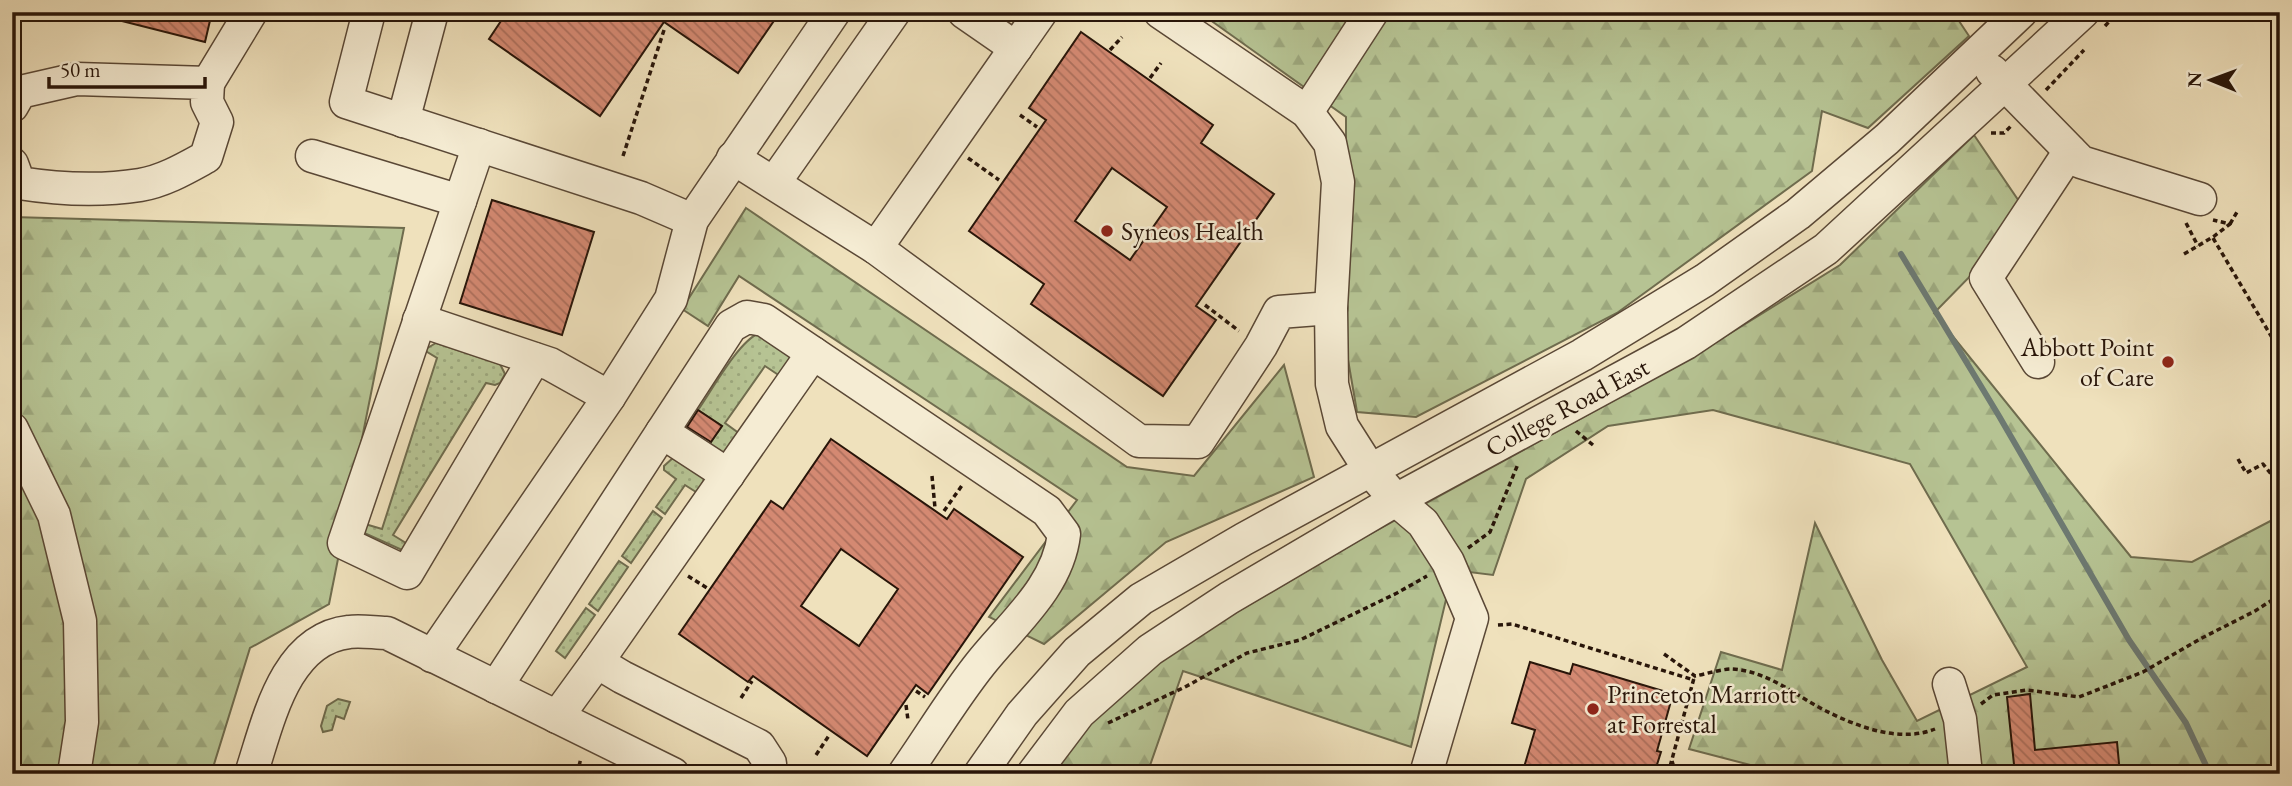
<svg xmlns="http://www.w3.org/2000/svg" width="2292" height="786" font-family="'EB Garamond',serif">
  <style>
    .grass { fill: url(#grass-dots); stroke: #6f6c4e; stroke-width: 2 }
    .forest { fill: url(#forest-firs); stroke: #6f6c4e; stroke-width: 2 }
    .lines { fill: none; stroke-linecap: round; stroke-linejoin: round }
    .stream { stroke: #6d7971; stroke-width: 6 }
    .building { fill: url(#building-back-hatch); stroke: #281509; stroke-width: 2; fill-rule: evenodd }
    .minor-casing { stroke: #5a4836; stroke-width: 35 }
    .path { stroke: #281509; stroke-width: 3.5; stroke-dasharray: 5 3.5; stroke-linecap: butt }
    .minor { stroke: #f5ecd3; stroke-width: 32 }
    .poi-dot { fill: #8f2418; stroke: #f5ecd3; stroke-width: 2.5 }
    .labels { text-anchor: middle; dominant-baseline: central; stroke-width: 5; stroke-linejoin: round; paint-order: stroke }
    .poi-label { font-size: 26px; fill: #281509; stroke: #f5ecd3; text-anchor: start }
    .street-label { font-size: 26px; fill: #281509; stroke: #f5ecd3 }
  </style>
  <defs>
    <pattern id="grass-dots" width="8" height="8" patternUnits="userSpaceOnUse" patternTransform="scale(1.75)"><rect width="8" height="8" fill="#b6c393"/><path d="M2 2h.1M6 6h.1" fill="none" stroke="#9ca77d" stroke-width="1.8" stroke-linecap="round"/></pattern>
    <pattern id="forest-firs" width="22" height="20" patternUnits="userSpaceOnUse" patternTransform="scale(1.75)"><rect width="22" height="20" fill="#b6c393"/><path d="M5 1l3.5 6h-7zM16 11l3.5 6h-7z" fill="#9ca77d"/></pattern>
    <pattern id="building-back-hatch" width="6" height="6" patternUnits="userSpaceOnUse" patternTransform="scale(1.75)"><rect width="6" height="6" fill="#d48972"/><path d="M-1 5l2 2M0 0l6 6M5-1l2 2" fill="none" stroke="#ac6f5c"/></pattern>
  </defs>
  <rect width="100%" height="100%" fill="#efe1bc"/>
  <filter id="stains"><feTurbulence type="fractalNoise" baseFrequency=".00286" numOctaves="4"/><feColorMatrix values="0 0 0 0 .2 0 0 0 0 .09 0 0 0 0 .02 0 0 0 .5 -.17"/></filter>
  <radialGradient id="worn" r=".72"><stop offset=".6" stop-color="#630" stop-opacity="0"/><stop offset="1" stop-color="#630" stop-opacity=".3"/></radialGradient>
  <!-- grass -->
  <g class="grass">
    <path d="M 759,333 L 792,355 L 783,378 L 765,366 L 725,423 L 740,434 L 723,458 L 704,452 L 722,426 L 698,410 C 712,390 738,342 759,333 Z"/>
    <path d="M 436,343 L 500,364 L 505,374 L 500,383 L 495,385 L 486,383 L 393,535 L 406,543 L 402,550 L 362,532 L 365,524 L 382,529 L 437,358 L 424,350 Z"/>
    <path d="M 674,457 L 705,476 L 701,491 L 696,492 L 685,485 L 665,514 L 656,507 L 676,479 L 664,470 L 664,466 Z"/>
    <path d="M 653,511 L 662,518 L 631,563 L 622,556 Z"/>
    <path d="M 619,561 L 628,567 L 598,611 L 589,604 Z"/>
    <path d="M 586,608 L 595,615 L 565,658 L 556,651 Z"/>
    <path d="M 338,699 L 350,702 L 344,719 L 336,716 L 332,730 L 323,732 L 321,726 L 327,706 Z"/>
  </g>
  <!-- forest -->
  <g class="forest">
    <path d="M 1199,12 L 1953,12 L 1969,36 L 1868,128 L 1822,111 L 1812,171 L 1617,313 L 1416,417 L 1357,412 L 1346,348 L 1346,117 Z"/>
    <path d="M 1974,135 L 2029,216 L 1934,313 L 2131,557 L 2192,562 L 2280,516 L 2280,774 L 1785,774 L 1689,749 L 1721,652 L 1782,670 L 1815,523 L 1882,660 L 1917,721 L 2027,667 L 1910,464 L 1713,410 L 1608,426 L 1526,479 L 1493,575 L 1453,570 L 1411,747 L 1183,671 L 1147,774 L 1050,774 L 1061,744 L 1157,659 L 1368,535 L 1684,362 L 1840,265 Z"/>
    <path d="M 746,208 L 1127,467 L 1194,476 L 1284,365 L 1314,477 L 1166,542 L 1044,644 L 989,617 L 1077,500 L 739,276 L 708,326 L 682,309 Z"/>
    <path d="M 12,217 L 404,228 L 329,604 L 250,648 L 211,774 L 12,774 Z"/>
  </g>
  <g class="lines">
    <!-- stream -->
    <path class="stream" d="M 1901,254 L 1999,416 L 2129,640 L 2186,723 L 2210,774"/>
  </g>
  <!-- building -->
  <g class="building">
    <path d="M 111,12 L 212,12 L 205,42 L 110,18 Z"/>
    <path d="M 507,12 L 780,12 L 738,73 L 664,22 L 600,116 L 489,39 Z"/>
    <path d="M 1081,32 L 1213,125 L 1201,143 L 1274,194 L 1196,306 L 1216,320 L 1163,396 L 1031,304 L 1044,284 L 969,231 L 1046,120 L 1029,108 ZM 1112,168 L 1167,207 L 1130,260 L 1075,221 Z"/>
    <path d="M 492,200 L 594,232 L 562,335 L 460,303 Z"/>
    <path d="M 698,410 L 722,426 L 711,442 L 687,427 Z"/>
    <path d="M 831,439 L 947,519 L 954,509 L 1023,557 L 928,694 L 916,685 L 867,756 L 753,676 L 748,682 L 679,634 L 771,501 L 783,509 ZM 841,549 L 898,589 L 859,646 L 801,606 Z"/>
    <path d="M 1530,662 L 1570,674 L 1573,664 L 1673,694 L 1657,751 L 1661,752 L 1654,774 L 1522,774 L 1535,730 L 1512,723 Z"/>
    <path d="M 2030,694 L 2035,750 L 2117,742 L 2120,774 L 2015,774 L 2007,697 Z"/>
  </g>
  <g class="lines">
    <!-- minor casing -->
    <g class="minor-casing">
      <g id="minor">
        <path d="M 369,12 L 346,102 L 641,198 L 692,220"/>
        <path d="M 964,12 L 1016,48"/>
        <path d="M 1160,12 L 1307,112 L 1330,143 L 1338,182 L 1331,308 L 1332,384 L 1342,426 L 1370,470 L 1396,500 L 1423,523 L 1448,562 L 1472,618 L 1426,774"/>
        <path d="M 1992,71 L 2081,162 L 2200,199"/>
        <path d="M 208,83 L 251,12"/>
        <path d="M 12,106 L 20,92 L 77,79 L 208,83 L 207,102 L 217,122 L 206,157 C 186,168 164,181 140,185 C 102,191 57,189 19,183 L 12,164"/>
        <path d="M 1307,112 L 1372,12"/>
        <path d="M 403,121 L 432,12"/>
        <path d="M 479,145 L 344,543 L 407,573 L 534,359"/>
        <path d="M 312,156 L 460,201"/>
        <path d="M 733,158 L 876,248 L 1041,12"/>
        <path d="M 774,183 L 894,12"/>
        <path d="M 876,248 L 1139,441 L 1198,442 L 1261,346 L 1279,312 L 1331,308"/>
        <path d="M 419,320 L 550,364 L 609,397"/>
        <path d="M 2038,362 L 1986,278 L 2070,151"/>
        <path d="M 12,429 L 54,515 L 80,621 L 82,722 L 74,774"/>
        <path d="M 662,432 L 728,475"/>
        <path d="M 432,656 L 609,397 L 671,299 L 692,220 L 834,12"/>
        <path d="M 1949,684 L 1960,719 L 1966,774"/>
        <path d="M 496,687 L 731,326 L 747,317 L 764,320 L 813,353"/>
        <path d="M 557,717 L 597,662"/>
        <path d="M 251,774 C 268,723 284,639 349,632 C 361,630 375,633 387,633 L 673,774"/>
        <path d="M 769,774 L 770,763 L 759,746 L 622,677 L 597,662 L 813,353 L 1047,511 L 1064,534 C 1058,587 1012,624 981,663 C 953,698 930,737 904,774"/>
        <path d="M 980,774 L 1022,714 L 1077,652 L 1141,599 L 1244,539 L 1582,355 L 1705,280 L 1798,214 L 1887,139 L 2021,12"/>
        <path d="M 1033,774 L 1079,713 L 1150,650 L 1229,598 L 1396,500 L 1686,343 L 1826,249 L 2083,12"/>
      </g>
    </g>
    <!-- path -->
    <g class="path">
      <path d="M 2105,26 L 2118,12"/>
      <path d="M 1110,50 L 1122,37"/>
      <path d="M 1150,78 L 1161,63"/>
      <path d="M 2046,90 L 2084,50"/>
      <path d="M 1020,115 L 1037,127"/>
      <path d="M 1991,133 L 2004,133 L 2011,126"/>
      <path d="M 623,156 L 665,27"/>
      <path d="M 968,158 L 999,180"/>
      <path d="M 2186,223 L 2198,246"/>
      <path d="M 2230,224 L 2237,212"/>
      <path d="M 2213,238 L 2280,351"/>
      <path d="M 2184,254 L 2213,237 L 2230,224 L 2213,220"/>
      <path d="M 1205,305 L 1239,331"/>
      <path d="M 1576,431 L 1593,445"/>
      <path d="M 2238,459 L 2246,473 L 2263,464 L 2280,485"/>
      <path d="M 932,476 L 935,508"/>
      <path d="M 944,511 L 963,484"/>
      <path d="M 1468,548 L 1490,532 L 1518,464"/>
      <path d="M 688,576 L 707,588"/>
      <path d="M 1498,625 L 1512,624 L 1694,680"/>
      <path d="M 1664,654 L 1695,676 C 1706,674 1721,669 1732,669 C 1768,671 1796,696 1826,711 C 1858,727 1900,743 1935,729"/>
      <path d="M 916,691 L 925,697"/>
      <path d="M 741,698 L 752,681"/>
      <path d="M 1981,704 L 1993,695 L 2027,690 L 2079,697 L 2143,672 L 2200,639 L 2255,611 L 2280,595"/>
      <path d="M 906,705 L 908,720"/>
      <path d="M 1108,723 L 1185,687 L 1247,653 L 1300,640 L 1397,593 L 1427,576"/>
      <path d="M 816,755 L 830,734"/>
      <path d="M 1672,761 L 1676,774"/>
      <path d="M 577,774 L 581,758"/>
      <path d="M 1668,774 L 1694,678"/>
    </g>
    <!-- minor -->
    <use href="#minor" class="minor"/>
  </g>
  <!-- markers -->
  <g class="poi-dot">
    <circle cx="1107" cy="231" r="7"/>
    <circle cx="2168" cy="362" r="7"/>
    <circle cx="1593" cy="709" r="7"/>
  </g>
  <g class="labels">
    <!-- poi labels -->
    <g class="poi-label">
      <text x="1121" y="231">Syneos Health</text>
      <text x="2154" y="347" text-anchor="end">Abbott Point<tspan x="2154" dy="30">of Care</tspan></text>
      <text x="1607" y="694">Princeton Marriott<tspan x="1607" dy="30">at Forrestal</tspan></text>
    </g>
    <!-- street labels -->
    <g class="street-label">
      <text transform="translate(1567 407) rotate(-28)">College Road East</text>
    </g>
  </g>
  <!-- margin -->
  <rect width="2292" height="786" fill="none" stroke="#efe1bc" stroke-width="42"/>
  <rect x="14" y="14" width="2264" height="758" fill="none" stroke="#281509" stroke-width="3.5"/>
  <rect x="21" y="21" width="2250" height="744" fill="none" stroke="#281509" stroke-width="2"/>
  <!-- north arrow -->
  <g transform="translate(2211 80) rotate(271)" stroke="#f5ecd3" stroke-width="5" paint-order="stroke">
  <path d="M0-5L12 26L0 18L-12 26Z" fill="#281509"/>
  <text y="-10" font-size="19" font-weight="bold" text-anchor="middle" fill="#281509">N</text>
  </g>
  <!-- scale -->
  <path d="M49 77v10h156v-10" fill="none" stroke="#281509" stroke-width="3.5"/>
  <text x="60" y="77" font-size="21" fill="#281509" stroke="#f5ecd3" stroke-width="5" paint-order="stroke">50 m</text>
  <rect width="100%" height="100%" filter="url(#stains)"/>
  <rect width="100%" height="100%" fill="url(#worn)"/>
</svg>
